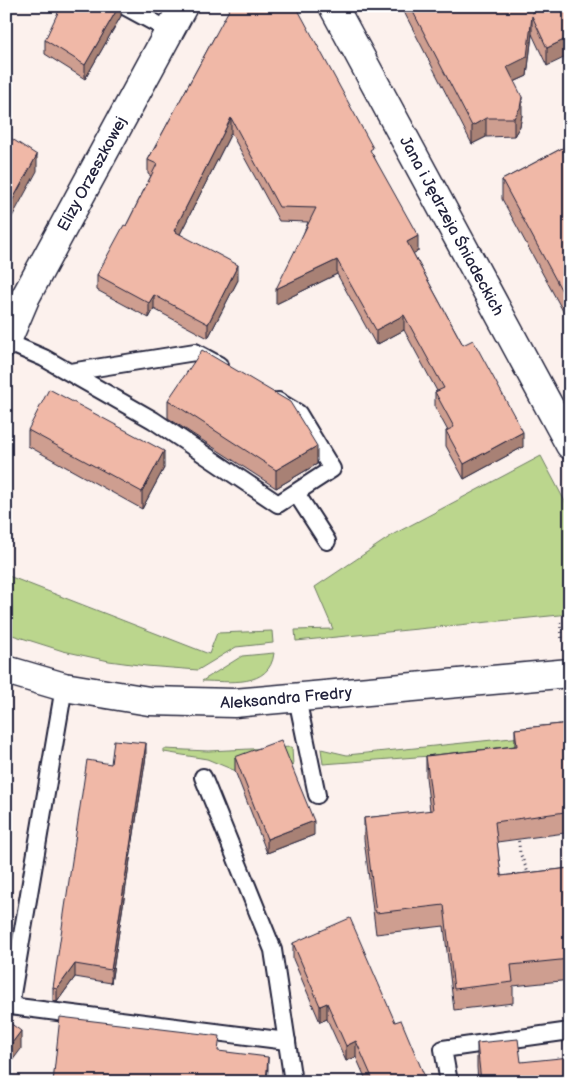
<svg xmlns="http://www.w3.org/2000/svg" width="576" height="1088" font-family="'Balsamiq Sans',sans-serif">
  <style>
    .green { fill: #bbd68d; stroke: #6e7c64 }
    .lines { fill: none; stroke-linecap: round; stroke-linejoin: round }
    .lane-casing { stroke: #22223b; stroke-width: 20 }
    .street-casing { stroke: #22223b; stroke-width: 31 }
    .secondary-casing { stroke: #22223b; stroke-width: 31 }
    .path { stroke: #22223b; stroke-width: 3; stroke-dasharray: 1 4; stroke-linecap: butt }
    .lane { stroke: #fff; stroke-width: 16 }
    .street { stroke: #fff; stroke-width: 28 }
    .secondary { stroke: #fff; stroke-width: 28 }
    .wall { fill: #ce9e90; stroke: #22223b }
    .shaded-wall { fill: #a88175; stroke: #22223b }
    .building { fill: #f0b8a7; stroke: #22223b }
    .labels { text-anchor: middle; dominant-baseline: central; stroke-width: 5; stroke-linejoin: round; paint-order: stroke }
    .street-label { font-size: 16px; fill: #22223b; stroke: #fff }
  </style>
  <rect width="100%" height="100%" fill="#fcf1ed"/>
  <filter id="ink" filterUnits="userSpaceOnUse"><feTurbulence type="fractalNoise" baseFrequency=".02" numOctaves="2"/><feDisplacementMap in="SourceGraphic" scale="10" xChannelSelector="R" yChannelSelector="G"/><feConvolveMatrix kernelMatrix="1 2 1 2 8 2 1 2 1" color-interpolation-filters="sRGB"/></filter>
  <g filter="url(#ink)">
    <!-- green -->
    <g class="green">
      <path d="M 541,456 L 570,511 L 570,614 L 296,641 L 295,630 L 333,629 L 315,587 L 394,534 Z"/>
      <path d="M 6,575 L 209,654 L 217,633 L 272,631 L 273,643 L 236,647 L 198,670 L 146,666 L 109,661 L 63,651 L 6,633 Z"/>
      <path d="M 274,653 C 270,689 228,681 202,681 L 242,656 Z"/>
      <path d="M 570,732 L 510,750 L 323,764 L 321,749 L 347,755 Z"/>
      <path d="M 292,747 L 293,766 L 236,771 L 207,759 L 164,752 L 164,749 L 208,751 Z"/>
    </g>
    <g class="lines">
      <!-- lane casing -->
      <g class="lane-casing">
        <g id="lane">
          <path d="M 124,6 L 170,31"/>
          <path d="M 7,342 L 44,358 L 153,420 L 278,504 L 332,469 L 298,413 L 278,401"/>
          <path d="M 70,372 L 195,352 L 219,365"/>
          <path d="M 296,493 L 327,541"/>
          <path d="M 297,698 L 317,795"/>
          <path d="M 203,777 L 273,950 L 293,1082"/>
          <path d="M 6,1004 L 10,1006 L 287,1041"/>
          <path d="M 10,1006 L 64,687"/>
          <path d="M 449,1082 L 443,1049 L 570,1031"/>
        </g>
      </g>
      <!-- street casing -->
      <g class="street-casing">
        <g id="street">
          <path id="s1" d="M 333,6 L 570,445"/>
          <path id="s2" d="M 6,343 L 26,296 L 183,6"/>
        </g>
      </g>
      <!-- secondary casing -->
      <g class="secondary-casing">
        <g id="secondary">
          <path id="s3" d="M 6,670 L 64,687 L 149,701 L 234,703 L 570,673"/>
        </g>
      </g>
      <!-- path -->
      <g class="path">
        <path d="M 560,622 L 562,641"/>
        <path d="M 518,836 L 520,853 L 529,875"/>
      </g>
      <!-- lane -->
      <use href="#lane" class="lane"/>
      <!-- street -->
      <use href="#street" class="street"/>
      <!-- secondary -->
      <use href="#secondary" class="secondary"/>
    </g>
    <!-- wall -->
    <g class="wall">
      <path d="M 121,6 L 121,16 L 85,79 L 45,54 L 45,40 Z"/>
      <path d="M 401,6 L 533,6 L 533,13 L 570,6 L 547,66 L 532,34 L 527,76 L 514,82 L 522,115 L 520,126 L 514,136 L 486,137 L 472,144 Z"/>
      <path d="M 216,34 L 373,155 L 418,251 L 413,253 L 463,345 L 523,447 L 464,479 L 446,446 L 446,431 L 448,431 L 435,407 L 435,392 L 437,391 L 404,330 L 376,345 L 337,274 L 276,304 L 308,222 L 279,221 L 231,133 L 180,234 L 238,280 L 208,338 L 154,309 L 149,318 L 97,290 L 97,275 L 126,226 L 151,176 L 148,174 L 148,160 Z"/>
      <path d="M 570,114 L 570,134 L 565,134 L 565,116 Z"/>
      <path d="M 570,144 L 570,324 L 502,199 L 502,180 Z"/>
      <path d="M 168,400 L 317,464 L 276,488 L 168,418 Z"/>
      <path d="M 28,430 L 164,468 L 142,509 L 28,446 Z"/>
      <path d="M 570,723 L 570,864 L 565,833 L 497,842 L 501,876 L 570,868 L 570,980 L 513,986 L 513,1003 L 454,1010 L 444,926 L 376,934 L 364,839 L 364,818 L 430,811 L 426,777 L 426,756 L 515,746 L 515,729 Z"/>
      <path d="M 146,756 L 111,983 L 75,977 L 57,1002 L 53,1001 L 53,988 L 111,764 Z"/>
      <path d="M 235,757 L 314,835 L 267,853 L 235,771 Z"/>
      <path d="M 293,943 L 395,1022 L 427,1082 L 367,1082 L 356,1057 L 346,1061 L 327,1019 L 320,1022 L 293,959 Z"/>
      <path d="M 477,1043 L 521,1062 L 570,1082 L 478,1082 L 477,1067 Z"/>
    </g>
    <!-- shaded-wall -->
    <g class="shaded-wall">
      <path d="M 119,6 L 121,6 L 121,16 L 85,79 L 85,65 Z"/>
      <path d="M 532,16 L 532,34 L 527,76 L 507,85 L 507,67 Z"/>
      <path d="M 570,37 L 570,55 L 547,66 L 547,48 Z"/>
      <path d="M 522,97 L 522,115 L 520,126 L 514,136 L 514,118 Z"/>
      <path d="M 231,118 L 231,133 L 174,246 L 174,231 Z"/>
      <path d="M 486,118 L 486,137 L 472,144 L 472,126 Z"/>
      <path d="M 37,155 L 37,171 L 6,228 L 6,212 Z"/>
      <path d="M 418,236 L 418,251 L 407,257 L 407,242 Z"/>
      <path d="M 337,260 L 337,274 L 276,304 L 276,289 Z"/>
      <path d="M 238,265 L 238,280 L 208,338 L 208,324 Z"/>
      <path d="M 154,295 L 154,309 L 149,318 L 149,303 Z"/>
      <path d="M 404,315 L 404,330 L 376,345 L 376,330 Z"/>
      <path d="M 523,432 L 523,447 L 464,479 L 464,464 Z"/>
      <path d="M 317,446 L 317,464 L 276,488 L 276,470 Z"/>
      <path d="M 164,451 L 164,468 L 142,509 L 142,492 Z"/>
      <path d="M 10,733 L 10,752 L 6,770 L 6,752 Z"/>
      <path d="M 146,743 L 146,756 L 111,983 L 111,970 Z"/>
      <path d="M 314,821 L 314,835 L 267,853 L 267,839 Z"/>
      <path d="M 75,964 L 75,977 L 57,1002 L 57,989 Z"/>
      <path d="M 327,1003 L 327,1019 L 320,1022 L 320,1006 Z"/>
      <path d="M 21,1031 L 21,1049 L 6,1069 L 6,1051 Z"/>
      <path d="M 356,1041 L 356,1057 L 346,1061 L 346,1046 Z"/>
      <path d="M 268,1057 L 268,1070 L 267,1082 L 266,1082 Z"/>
    </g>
    <!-- building -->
    <g class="building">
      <path d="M 61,6 L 119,6 L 85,65 L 45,40 Z"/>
      <path d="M 231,6 L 296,6 L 373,148 L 370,150 L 418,236 L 407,242 L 463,345 L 473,340 L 523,432 L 464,464 L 446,431 L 454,427 L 435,392 L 444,388 L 404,315 L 376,330 L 337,260 L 276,289 L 316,208 L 279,207 L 231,118 L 174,231 L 238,265 L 208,324 L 154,295 L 149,303 L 97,275 L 124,225 L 126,226 L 157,164 L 148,160 Z"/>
      <path d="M 410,6 L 533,6 L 532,13 L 546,6 L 570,6 L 570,37 L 547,48 L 532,16 L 527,57 L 507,67 L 522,97 L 520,108 L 514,118 L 486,118 L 472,126 Z"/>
      <path d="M 6,135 L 37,155 L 6,212 Z"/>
      <path d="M 570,144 L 570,306 L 502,180 Z"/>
      <path d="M 202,350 L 290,402 L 317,446 L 276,470 L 168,400 Z"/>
      <path d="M 49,389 L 164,451 L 142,492 L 28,430 Z"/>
      <path d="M 570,723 L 570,843 L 565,812 L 495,822 L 501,876 L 570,868 L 570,959 L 511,965 L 513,982 L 454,989 L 444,905 L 376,913 L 364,818 L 433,810 L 426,756 L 517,746 L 515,729 Z"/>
      <path d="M 6,733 L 10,733 L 6,752 Z"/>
      <path d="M 114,740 L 146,743 L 111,970 L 75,964 L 57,989 L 53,988 L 87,760 L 111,764 Z"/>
      <path d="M 281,740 L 314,821 L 267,839 L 235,757 Z"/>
      <path d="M 350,918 L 395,1022 L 401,1020 L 427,1082 L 374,1082 L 356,1041 L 346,1046 L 327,1003 L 320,1006 L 293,943 Z"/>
      <path d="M 60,1017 L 220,1036 L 218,1051 L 268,1057 L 266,1082 L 53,1082 Z"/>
      <path d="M 6,1020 L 21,1031 L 6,1051 Z"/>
      <path d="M 518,1039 L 521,1062 L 570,1057 L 570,1082 L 481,1082 L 477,1043 Z"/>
    </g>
  </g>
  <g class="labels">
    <!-- street labels -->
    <g class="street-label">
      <text stroke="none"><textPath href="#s2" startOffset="190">Elizy Orzeszkowej</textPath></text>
      <text stroke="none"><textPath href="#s1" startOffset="250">Jana i Jędrzeja Śniadeckich</textPath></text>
      <text stroke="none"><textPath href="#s3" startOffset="284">Aleksandra Fredry</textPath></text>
    </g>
  </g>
  <!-- margin -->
  <rect width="576" height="1088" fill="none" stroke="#fff" stroke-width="25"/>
  <rect x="12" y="12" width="551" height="1063" fill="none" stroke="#22223b" stroke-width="2" filter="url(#ink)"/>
</svg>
